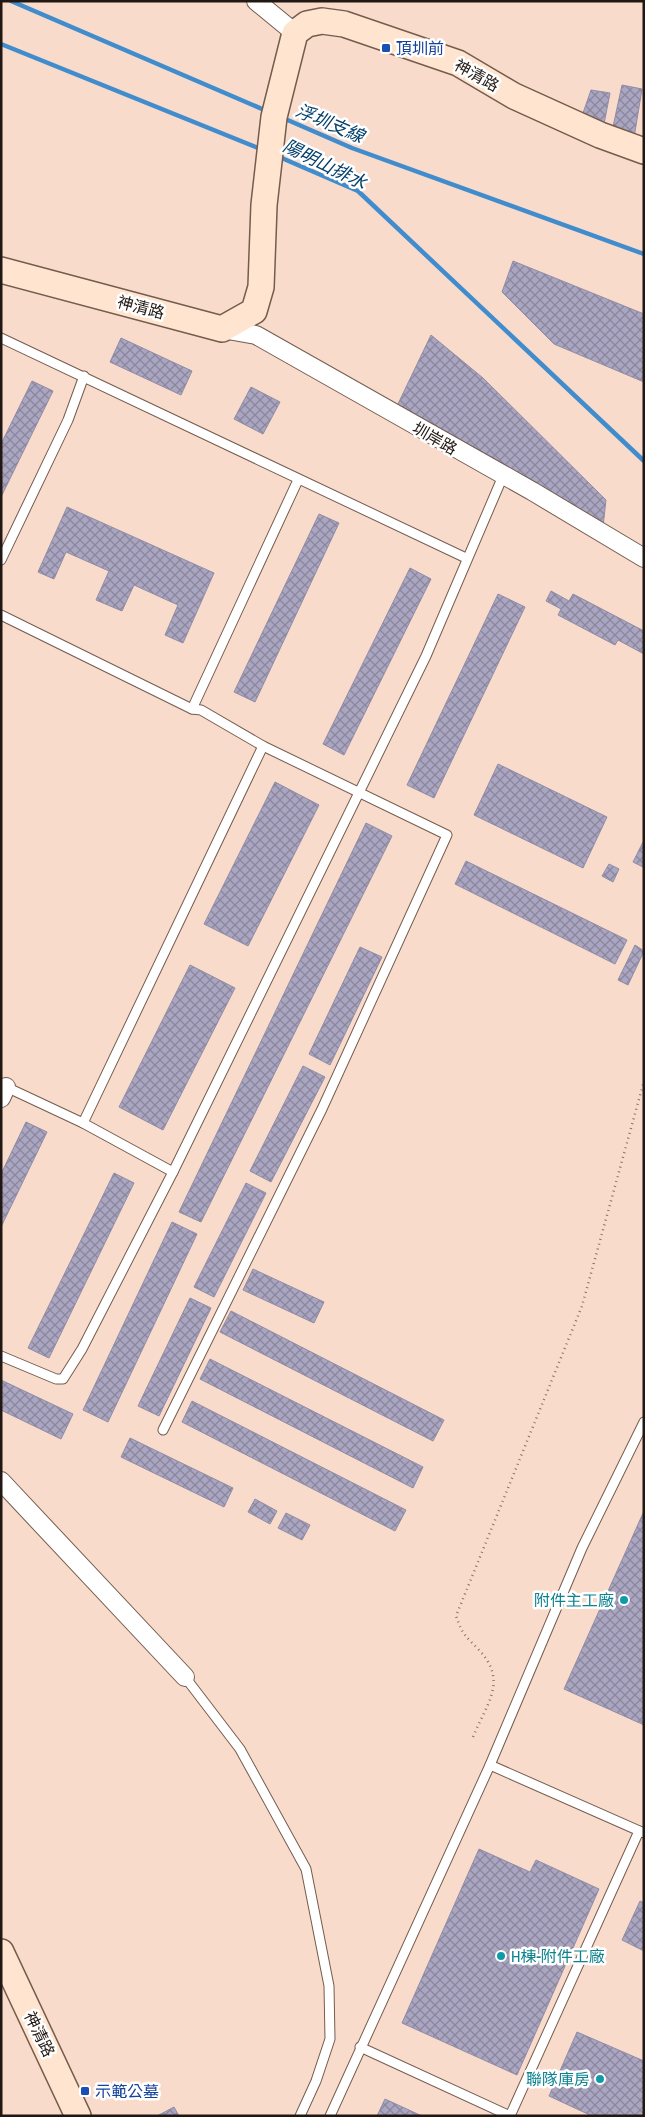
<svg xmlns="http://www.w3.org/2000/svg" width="645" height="2117" font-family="'Archivo Narrow','Noto Sans TC',sans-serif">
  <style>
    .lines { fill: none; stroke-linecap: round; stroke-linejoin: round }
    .stream { stroke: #408ccd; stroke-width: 4.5 }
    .building { fill: url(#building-cross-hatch); stroke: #918ca6 }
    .lane-casing { stroke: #745c4e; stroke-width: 11 }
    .street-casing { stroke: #745c4e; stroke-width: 20 }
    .secondary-casing { stroke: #745c4e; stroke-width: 28 }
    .path { stroke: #87746a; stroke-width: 2.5; stroke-dasharray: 1 4; stroke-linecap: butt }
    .lane { stroke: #fff; stroke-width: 9 }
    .street { stroke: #fff; stroke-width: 18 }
    .secondary { stroke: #ffe5cf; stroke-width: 25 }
    .transit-dot { fill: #1a4fb4; stroke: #fff; stroke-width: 2 }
    .culture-dot { fill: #0f9aa8; stroke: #fff; stroke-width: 2 }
    .labels { text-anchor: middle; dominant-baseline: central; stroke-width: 5; stroke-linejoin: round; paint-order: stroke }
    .transit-label { font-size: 16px; fill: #164399; stroke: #fff; text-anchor: start }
    .street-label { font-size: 16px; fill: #221813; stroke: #fff }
    .culture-label { font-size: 16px; fill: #0d838f; stroke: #fff; text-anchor: end }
    .water-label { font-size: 18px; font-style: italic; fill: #05406b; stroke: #fff }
  </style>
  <defs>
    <pattern id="building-cross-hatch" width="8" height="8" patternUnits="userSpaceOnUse" patternTransform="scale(1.25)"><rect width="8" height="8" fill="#aaa6c1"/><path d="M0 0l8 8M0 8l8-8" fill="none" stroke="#8a869c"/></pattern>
  </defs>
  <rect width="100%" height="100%" fill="#f8dbcb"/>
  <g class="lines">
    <!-- stream -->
    <g class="stream">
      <path d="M 11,1 L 269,112"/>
      <path d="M 1,44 L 263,150"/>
      <path d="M 283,118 L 352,148 L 644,254"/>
      <path d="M 277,156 L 358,191 L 644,461"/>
    </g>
  </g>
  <!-- building -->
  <g class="building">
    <path d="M 622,85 L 642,89 L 633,144 L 611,136 Z"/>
    <path d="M 591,90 L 610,93 L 604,124 L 583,113 Z"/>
    <path d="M 513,261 L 644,314 L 644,382 L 554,344 L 502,292 Z"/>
    <path d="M 431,335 L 483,378 L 606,500 L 603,527 L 397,406 Z"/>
    <path d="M 121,338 L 192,371 L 181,395 L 110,362 Z"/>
    <path d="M 32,381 L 53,391 L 1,497 L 1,444 Z"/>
    <path d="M 251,387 L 280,402 L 263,434 L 234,419 Z"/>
    <path d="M 67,507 L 214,573 L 183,643 L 165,635 L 178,605 L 134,585 L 122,611 L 96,600 L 109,571 L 66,552 L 54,579 L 38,572 Z"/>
    <path d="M 319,514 L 339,523 L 255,702 L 234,692 Z"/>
    <path d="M 410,568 L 431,579 L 344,755 L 323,744 Z"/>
    <path d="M 551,591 L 569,601 L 573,594 L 644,631 L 644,654 L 618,640 L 615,645 L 558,615 L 561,609 L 546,601 Z"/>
    <path d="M 498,594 L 525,607 L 434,798 L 407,785 Z"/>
    <path d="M 498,764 L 607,817 L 583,868 L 474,815 Z"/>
    <path d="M 275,782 L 319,805 L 248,946 L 204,924 Z"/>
    <path d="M 366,823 L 392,836 L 201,1222 L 179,1212 Z"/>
    <path d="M 643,842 L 644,842 L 643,867 L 633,862 Z"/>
    <path d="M 466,861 L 627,940 L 615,964 L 455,884 Z"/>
    <path d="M 609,864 L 619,869 L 613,882 L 602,876 Z"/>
    <path d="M 635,945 L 644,951 L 628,985 L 618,980 Z"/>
    <path d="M 360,947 L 382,957 L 330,1065 L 309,1054 Z"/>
    <path d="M 190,965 L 235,988 L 163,1130 L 119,1107 Z"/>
    <path d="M 303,1066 L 325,1077 L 271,1182 L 250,1171 Z"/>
    <path d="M 26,1122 L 47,1132 L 1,1227 L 1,1174 Z"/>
    <path d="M 114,1173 L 134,1183 L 49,1358 L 28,1348 Z"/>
    <path d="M 246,1183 L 266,1193 L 214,1297 L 194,1287 Z"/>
    <path d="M 172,1222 L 197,1234 L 108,1422 L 83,1410 Z"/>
    <path d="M 253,1269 L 324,1302 L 314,1323 L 243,1290 Z"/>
    <path d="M 190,1298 L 211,1308 L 159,1416 L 138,1406 Z"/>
    <path d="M 231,1311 L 444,1420 L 433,1441 L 220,1332 Z"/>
    <path d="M 210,1359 L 423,1467 L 413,1488 L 200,1379 Z"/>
    <path d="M 1,1380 L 73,1414 L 61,1439 L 1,1410 Z"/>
    <path d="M 192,1401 L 406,1510 L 395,1531 L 182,1422 Z"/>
    <path d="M 130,1438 L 233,1488 L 224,1507 L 121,1457 Z"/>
    <path d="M 255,1499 L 277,1511 L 270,1524 L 248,1512 Z"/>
    <path d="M 644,1511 L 644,1725 L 564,1689 Z"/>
    <path d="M 286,1513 L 310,1525 L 302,1540 L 278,1528 Z"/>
    <path d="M 479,1849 L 530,1872 L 536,1860 L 599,1889 L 517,2075 L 402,2023 Z"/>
    <path d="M 640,1901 L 644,1903 L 644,1951 L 622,1940 Z"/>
    <path d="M 577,2032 L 644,2061 L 644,2116 L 592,2116 L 549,2096 Z"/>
    <path d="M 385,2099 L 422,2116 L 377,2116 Z"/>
    <path d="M 174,2107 L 179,2116 L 157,2116 Z"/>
  </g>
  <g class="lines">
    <!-- lane casing -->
    <g class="lane-casing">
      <g id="lane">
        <path d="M 1,338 L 466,558"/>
        <path d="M 1,560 L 68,420 L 84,376"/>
        <path d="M 1,615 L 192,709 L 201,710 L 263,746 L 447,835 L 322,1109 L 163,1430"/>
        <path d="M 192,709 L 298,480"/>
        <path d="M 4,1086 L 83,1123 L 173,1172"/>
        <path d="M 83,1123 L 263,746"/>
        <path d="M 1,1356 L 56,1379 L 63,1379 L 82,1349 L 173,1172 L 426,656 L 503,476"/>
        <path d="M 185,1677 L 240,1749 L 306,1869 L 329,1986 L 330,2039 L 316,2081 L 300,2116"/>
        <path d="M 490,1765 L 644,1833"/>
        <path d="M 360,2047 L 510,2116"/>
        <path d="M 330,2116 L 490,1765 L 582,1548 L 644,1422"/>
        <path d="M 510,2116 L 639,1831"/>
      </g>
    </g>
    <!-- street casing -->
    <g class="street-casing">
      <g id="street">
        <path d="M 256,1 L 295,33"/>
        <path d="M 222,329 L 256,335 L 532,491 L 644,558"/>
        <path d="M 1,1098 L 6,1087"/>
        <path d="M 1,1481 L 185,1677"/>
      </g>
    </g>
    <!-- secondary casing -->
    <g class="secondary-casing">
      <g id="secondary">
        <path d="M 1,270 L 222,329 L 254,311 L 261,287 L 264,205 L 274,117 L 295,33 L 307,24 L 322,21 L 344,24 L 458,63 L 514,96 L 600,135 L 644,151"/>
        <path d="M 1,1952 L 78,2116"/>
      </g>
    </g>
    <!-- path -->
    <path class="path" d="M 473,1737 C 487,1703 508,1681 479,1650 C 465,1635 463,1636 456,1616 L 582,1306 L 644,1081"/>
    <!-- lane -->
    <use href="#lane" class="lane"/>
    <!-- street -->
    <use href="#street" class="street"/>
    <!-- secondary -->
    <use href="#secondary" class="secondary"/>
  </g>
  <!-- markers -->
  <g class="transit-dot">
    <rect x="381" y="43" width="10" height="10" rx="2.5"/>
    <rect x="80" y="2086" width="10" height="10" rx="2.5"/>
  </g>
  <g class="culture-dot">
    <circle cx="624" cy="1600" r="5"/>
    <circle cx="501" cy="1956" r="5"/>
    <circle cx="600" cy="2079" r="5"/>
  </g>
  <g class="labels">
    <!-- transit labels -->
    <g class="transit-label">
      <text x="396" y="48">頂圳前</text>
      <text x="95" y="2091">示範公墓</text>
    </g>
    <!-- street labels -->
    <g class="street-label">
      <text transform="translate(477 75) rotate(29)">神清路</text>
      <text transform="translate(141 307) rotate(15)">神清路</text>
      <text transform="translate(435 438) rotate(30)">圳岸路</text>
      <text transform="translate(40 2034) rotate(64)">神清路</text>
    </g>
    <!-- culture labels -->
    <g class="culture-label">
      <text x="614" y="1600">附件主工廠</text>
      <text x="511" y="1956" text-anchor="start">H棟-附件工廠</text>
      <text x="590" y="2079">聯隊庫房</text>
    </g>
    <!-- water labels -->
    <g class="water-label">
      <text transform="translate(330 123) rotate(23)">浮圳支線</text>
      <text transform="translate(325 164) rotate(26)">陽明山排水</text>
    </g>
  </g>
  <!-- border -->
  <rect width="645" height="2117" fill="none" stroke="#221813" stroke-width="5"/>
</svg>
